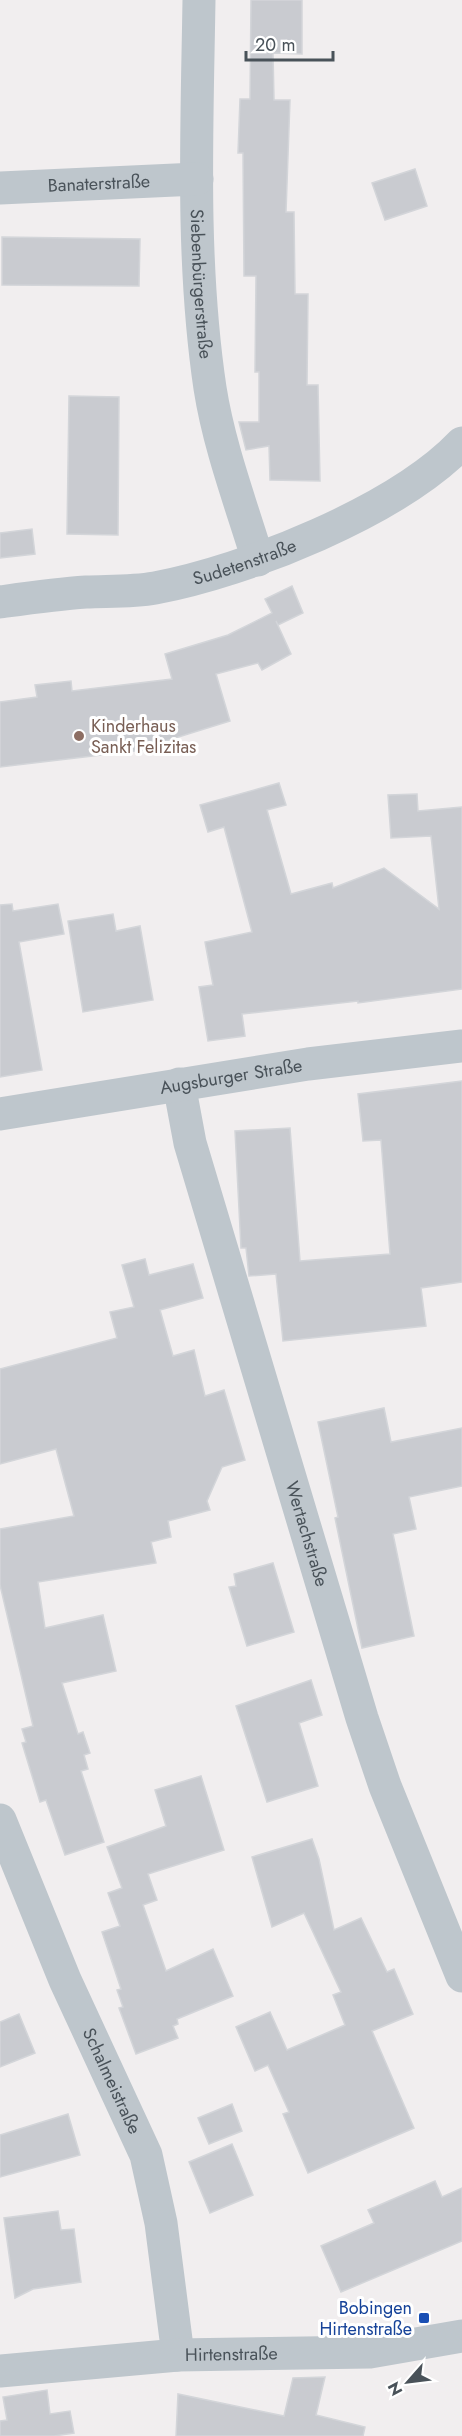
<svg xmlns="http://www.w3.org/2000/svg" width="462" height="2436" font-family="Jost,sans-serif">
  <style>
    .building { fill: #c9cbd0; stroke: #d3d5d9; stroke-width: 1.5 }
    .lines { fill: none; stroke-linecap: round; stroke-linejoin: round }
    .minor { stroke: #bec6cc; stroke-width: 33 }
    .education-dot { fill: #8d6e63; stroke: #fff; stroke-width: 2 }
    .transit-dot { fill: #1a4fb4; stroke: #fff; stroke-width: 2 }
    .labels { text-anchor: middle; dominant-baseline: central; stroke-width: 6; stroke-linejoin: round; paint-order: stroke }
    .street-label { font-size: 18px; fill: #495259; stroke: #fff }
    .education-label { font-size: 18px; fill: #785e54; stroke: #fff; text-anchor: start }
    .transit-label { font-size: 18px; fill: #164399; stroke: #fff; text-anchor: end }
  </style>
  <rect width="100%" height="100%" fill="#f1eeef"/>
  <!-- building -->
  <g class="building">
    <path d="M 251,0 L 302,0 L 302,54 L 273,53 L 274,100 L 290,100 L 286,212 L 294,212 L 295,294 L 308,294 L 307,385 L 318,385 L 320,481 L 270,480 L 269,446 L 246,450 L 239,422 L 259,422 L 259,372 L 255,372 L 256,276 L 244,276 L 243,153 L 238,153 L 240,99 L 250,99 Z"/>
    <path d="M 415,169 L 427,206 L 385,220 L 372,183 Z"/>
    <path d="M 2,237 L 140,239 L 139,286 L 2,285 Z"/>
    <path d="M 69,396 L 119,397 L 118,535 L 67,534 Z"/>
    <path d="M 32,529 L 35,554 L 0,558 L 0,533 Z"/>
    <path d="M 292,586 L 303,613 L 278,625 L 276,621 L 291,654 L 262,670 L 258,663 L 216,674 L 230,721 L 143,748 L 143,750 L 0,767 L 0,702 L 37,697 L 35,685 L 71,681 L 72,691 L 172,679 L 165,654 L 228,635 L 272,613 L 265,599 Z"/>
    <path d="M 279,783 L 286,805 L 267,810 L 291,894 L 332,883 L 333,888 L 384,868 L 439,909 L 431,836 L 391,838 L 388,795 L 417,794 L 418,811 L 462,807 L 462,989 L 358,1003 L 358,1001 L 242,1014 L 245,1036 L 208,1041 L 199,987 L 213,985 L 205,942 L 252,932 L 224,827 L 208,832 L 200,805 Z"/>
    <path d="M 12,904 L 13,911 L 58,904 L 64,934 L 19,942 L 42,1070 L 0,1077 L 0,905 Z"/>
    <path d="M 113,914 L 116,931 L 140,926 L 153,1000 L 83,1012 L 68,921 Z"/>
    <path d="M 462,1081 L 462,1282 L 421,1288 L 426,1326 L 283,1341 L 276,1274 L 249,1276 L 246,1248 L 241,1248 L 235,1131 L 290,1128 L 300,1261 L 390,1254 L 381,1140 L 363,1141 L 358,1094 Z"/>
    <path d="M 145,1259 L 149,1275 L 193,1264 L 203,1298 L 160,1310 L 173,1356 L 194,1350 L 205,1396 L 224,1390 L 245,1460 L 222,1467 L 207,1501 L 210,1510 L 168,1521 L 171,1537 L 151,1542 L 156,1563 L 38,1582 L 45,1628 L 103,1615 L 116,1671 L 62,1683 L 78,1734 L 83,1732 L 90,1753 L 84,1755 L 88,1769 L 81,1771 L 104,1842 L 65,1855 L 46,1800 L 40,1802 L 22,1743 L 26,1742 L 22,1729 L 33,1726 L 0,1585 L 0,1529 L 74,1516 L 56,1449 L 0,1464 L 0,1369 L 117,1338 L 110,1312 L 134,1307 L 122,1265 Z"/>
    <path d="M 384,1408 L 391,1442 L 462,1428 L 462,1486 L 409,1497 L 416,1529 L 393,1534 L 414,1636 L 362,1648 L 335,1518 L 338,1517 L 318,1422 Z"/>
    <path d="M 273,1563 L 294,1632 L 247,1646 L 229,1587 L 236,1586 L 234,1574 Z"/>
    <path d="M 311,1680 L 322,1715 L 299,1723 L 318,1786 L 267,1802 L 236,1706 Z"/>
    <path d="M 201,1776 L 224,1850 L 148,1874 L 157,1900 L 143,1905 L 166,1971 L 213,1949 L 233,1996 L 177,2019 L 178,2024 L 173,2026 L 178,2038 L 136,2054 L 119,2008 L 123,2007 L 117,1990 L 121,1989 L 102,1932 L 120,1926 L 108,1893 L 122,1888 L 107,1847 L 166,1826 L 155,1790 Z"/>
    <path d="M 312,1839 L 319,1859 L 334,1930 L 361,1918 L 387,1972 L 394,1969 L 413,2014 L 372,2031 L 414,2128 L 308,2173 L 283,2114 L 289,2112 L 268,2065 L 255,2071 L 236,2027 L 270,2012 L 287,2050 L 345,2025 L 333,1995 L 341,1992 L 304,1913 L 272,1927 L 252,1857 Z"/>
    <path d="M 19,2014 L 35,2053 L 0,2067 L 0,2022 Z"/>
    <path d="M 232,2104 L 242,2131 L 209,2144 L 198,2118 Z"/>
    <path d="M 68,2114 L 80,2155 L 0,2177 L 0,2135 Z"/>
    <path d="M 232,2144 L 253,2195 L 210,2213 L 189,2162 Z"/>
    <path d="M 435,2181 L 442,2197 L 462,2188 L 462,2241 L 341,2292 L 321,2246 L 374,2223 L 368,2210 Z"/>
    <path d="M 58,2211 L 61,2230 L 74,2229 L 81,2282 L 33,2289 L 15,2298 L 4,2218 Z"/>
    <path d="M 325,2377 L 316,2415 L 365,2427 L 363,2436 L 176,2436 L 178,2394 L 284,2416 L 293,2378 Z"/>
    <path d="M 47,2390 L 50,2414 L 70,2411 L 74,2433 L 54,2436 L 0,2436 L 0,2421 L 7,2420 L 3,2397 Z"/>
  </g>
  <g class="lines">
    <!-- minor -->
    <g class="minor">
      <path id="s1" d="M 199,0 C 197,129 191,260 210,388 C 219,446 241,504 258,560"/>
      <path id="s2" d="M 0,188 L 197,179"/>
      <path id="s3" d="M 0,602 C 29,598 57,594 86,592 C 109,591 133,592 155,588 C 246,571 397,511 462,443"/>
      <path id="s4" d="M 179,1084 L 190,1143 L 362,1718 L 385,1786 L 462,1976"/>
      <path id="s5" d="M 0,1114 L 308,1064 L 462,1046"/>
      <path id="s6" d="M 0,1820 L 65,1980 L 146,2155 L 161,2223 L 178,2355"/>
      <path id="s7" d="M 0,2371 L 178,2355 L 370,2352 L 462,2336"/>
    </g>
  </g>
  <!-- markers -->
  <circle class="education-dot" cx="79" cy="736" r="6"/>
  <rect class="transit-dot" x="418" y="2312" width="12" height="12" rx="3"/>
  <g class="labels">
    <!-- street labels -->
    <g class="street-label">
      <text stroke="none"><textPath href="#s2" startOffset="99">Banaterstraße</textPath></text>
      <text stroke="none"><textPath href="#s1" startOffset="284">Siebenbürgerstraße</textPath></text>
      <text stroke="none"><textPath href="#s3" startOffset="249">Sudetenstraße</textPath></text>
      <text stroke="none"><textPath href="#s5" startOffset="234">Augsburger Straße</textPath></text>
      <text stroke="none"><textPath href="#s4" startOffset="468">Wertachstraße</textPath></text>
      <text stroke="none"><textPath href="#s6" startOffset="284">Schalmeistraße</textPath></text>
      <text stroke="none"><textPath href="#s7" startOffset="232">Hirtenstraße</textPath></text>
    </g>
    <!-- education labels -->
    <g class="education-label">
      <text x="91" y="726">Kinderhaus<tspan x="91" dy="21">Sankt Felizitas</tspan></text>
    </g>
    <!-- transit labels -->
    <g class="transit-label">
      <text x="412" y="2308">Bobingen<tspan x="412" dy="21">Hirtenstraße</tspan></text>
    </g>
  </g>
  <!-- north arrow -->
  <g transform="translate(408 2382) rotate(242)" stroke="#ffffff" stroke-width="4.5" paint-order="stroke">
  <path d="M0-4.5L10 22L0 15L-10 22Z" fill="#495259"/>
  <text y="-9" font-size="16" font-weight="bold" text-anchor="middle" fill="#495259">N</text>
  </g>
  <!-- scale -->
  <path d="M246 51v9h87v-9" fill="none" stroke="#495259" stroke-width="3"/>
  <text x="255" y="51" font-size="18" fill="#495259" stroke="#ffffff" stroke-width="4.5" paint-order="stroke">20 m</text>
</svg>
